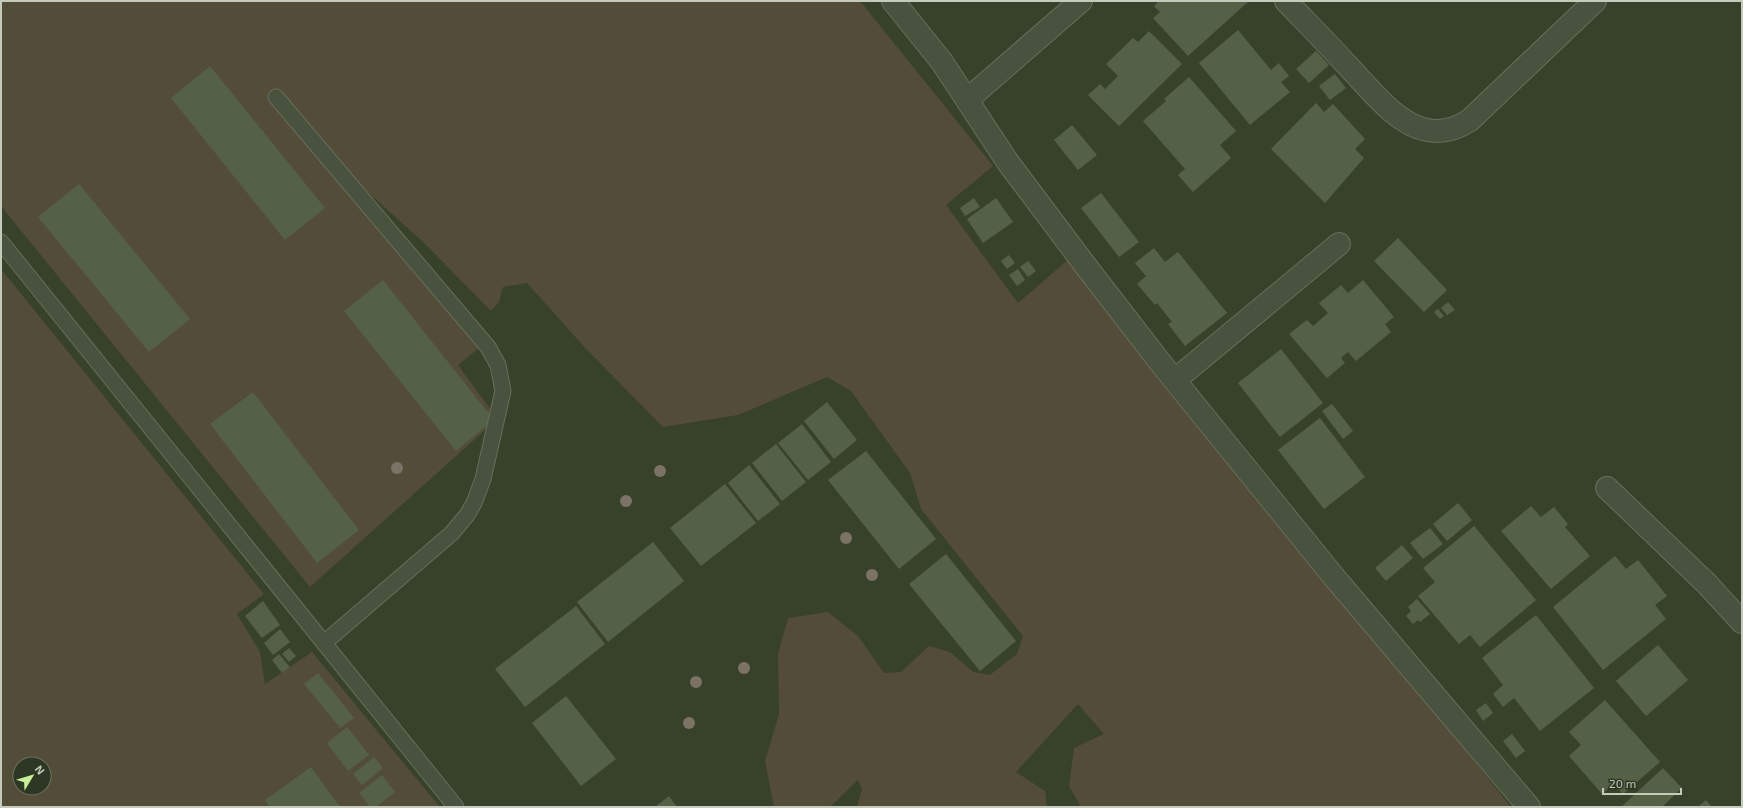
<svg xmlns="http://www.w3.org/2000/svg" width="1743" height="808" font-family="'Exo 2',sans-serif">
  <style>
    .green { fill: #534c39; fill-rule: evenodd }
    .building { fill: #556147 }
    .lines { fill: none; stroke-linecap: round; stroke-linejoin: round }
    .lane-casing { stroke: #676f5c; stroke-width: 17 }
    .street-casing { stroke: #676f5c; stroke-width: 24 }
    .lane { stroke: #49523e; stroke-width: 15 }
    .street { stroke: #49523e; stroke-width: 22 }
    .tree { fill: #7c7266 }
  </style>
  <rect width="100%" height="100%" fill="#38422a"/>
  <!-- green -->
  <g class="green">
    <path d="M 1,1 L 860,1 L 993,166 L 946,205 L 1018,303 L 1069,259 L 1511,807 L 1081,807 L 1069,786 L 1074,748 L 1104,734 L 1078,704 L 1016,772 L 1045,791 L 1047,807 L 857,807 L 862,789 L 858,780 L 830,807 L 774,807 L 765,761 L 779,714 L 778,654 L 788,618 L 828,612 L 858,636 L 884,673 L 901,672 L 929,646 L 950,652 L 973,672 L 990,675 L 1017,654 L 1023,636 L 921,509 L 910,473 L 851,391 L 827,377 L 738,415 L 663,427 L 587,350 L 527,283 L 503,287 L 499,302 L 491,311 L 423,242 L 362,187 L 354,197 L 479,348 L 458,365 L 496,417 L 494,422 L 310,587 L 1,206 Z"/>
    <path d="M 1,269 L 264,594 L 237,614 L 260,652 L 265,684 L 312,652 L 440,807 L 1,807 ZM 20,764 L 44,764 L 44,788 L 20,788 Z"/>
  </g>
  <!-- building -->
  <g class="building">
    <path d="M 1159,1 L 1249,1 L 1188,56 L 1153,18 L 1160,12 L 1154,6 Z"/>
    <path d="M 1238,30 L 1271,70 L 1279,63 L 1289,76 L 1281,82 L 1290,92 L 1250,125 L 1199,63 Z"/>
    <path d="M 1149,31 L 1182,64 L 1119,126 L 1088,95 L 1100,84 L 1105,89 L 1118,76 L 1106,64 L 1133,38 L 1138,42 Z"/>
    <path d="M 1316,51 L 1329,65 L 1309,83 L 1296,69 Z"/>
    <path d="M 210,66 L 325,208 L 285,240 L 171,98 Z"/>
    <path d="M 1335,74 L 1346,88 L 1330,100 L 1319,86 Z"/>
    <path d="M 1189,77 L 1236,131 L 1220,145 L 1231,158 L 1193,192 L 1178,175 L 1185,169 L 1143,121 L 1166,101 L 1164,99 Z"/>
    <path d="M 1316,103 L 1324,112 L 1333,104 L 1365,139 L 1355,149 L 1364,158 L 1325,203 L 1271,149 Z"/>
    <path d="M 1072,125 L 1097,155 L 1078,170 L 1054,140 Z"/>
    <path d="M 79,184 L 190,319 L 149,352 L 38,217 Z"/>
    <path d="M 1101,193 L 1139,242 L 1119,257 L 1081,208 Z"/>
    <path d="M 974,198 L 980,207 L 965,216 L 960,208 Z"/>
    <path d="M 996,198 L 1013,222 L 983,243 L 967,219 Z"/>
    <path d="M 1398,238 L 1447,290 L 1424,312 L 1374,261 Z"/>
    <path d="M 1154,248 L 1165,262 L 1178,252 L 1227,313 L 1185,346 L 1168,324 L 1172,322 L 1157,303 L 1155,305 L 1137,284 L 1146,276 L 1135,263 Z"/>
    <path d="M 1009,255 L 1015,263 L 1007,269 L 1001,261 Z"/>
    <path d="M 1028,261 L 1036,271 L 1028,277 L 1020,267 Z"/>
    <path d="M 1018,269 L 1025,280 L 1017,286 L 1009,275 Z"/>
    <path d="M 383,280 L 494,420 L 456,451 L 344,311 Z"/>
    <path d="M 1363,280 L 1394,317 L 1385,324 L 1391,332 L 1356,361 L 1348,352 L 1341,358 L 1345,363 L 1327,378 L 1289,334 L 1307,320 L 1313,326 L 1328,313 L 1319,303 L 1341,285 L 1348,293 Z"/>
    <path d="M 1448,302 L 1455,310 L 1447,315 L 1441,308 Z"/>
    <path d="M 1438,309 L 1444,316 L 1440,319 L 1434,312 Z"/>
    <path d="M 1281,349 L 1323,403 L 1280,437 L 1238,383 Z"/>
    <path d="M 253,392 L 359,530 L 317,563 L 210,424 Z"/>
    <path d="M 827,402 L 857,440 L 834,459 L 804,421 Z"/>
    <path d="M 1332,404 L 1353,431 L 1343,439 L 1322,411 Z"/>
    <path d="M 1320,418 L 1365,477 L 1324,509 L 1278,450 Z"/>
    <path d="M 802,424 L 831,462 L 808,480 L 778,443 Z"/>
    <path d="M 776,444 L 806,482 L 782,501 L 752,463 Z"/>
    <path d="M 866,451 L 936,539 L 899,569 L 828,480 Z"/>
    <path d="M 749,465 L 780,504 L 758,521 L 728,483 Z"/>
    <path d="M 725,484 L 756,523 L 701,566 L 670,528 Z"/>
    <path d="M 1458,503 L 1472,520 L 1447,541 L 1433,524 Z"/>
    <path d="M 1531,506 L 1541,517 L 1554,507 L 1568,524 L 1565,527 L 1590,556 L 1551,589 L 1501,531 Z"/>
    <path d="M 1474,526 L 1536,600 L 1480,647 L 1470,635 L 1459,644 L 1418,596 L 1435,582 L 1423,568 Z"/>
    <path d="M 1430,528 L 1443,544 L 1423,559 L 1410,543 Z"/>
    <path d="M 653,542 L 684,581 L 608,642 L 577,602 Z"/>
    <path d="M 1402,545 L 1413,558 L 1386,581 L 1375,568 Z"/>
    <path d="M 946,554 L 1016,641 L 980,671 L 909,584 Z"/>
    <path d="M 1615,556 L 1626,569 L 1638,560 L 1667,596 L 1655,605 L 1666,619 L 1603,670 L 1553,607 Z"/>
    <path d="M 1417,599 L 1430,614 L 1420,622 L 1418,620 L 1413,624 L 1406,616 L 1411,611 L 1408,607 Z"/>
    <path d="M 263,601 L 280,625 L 262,638 L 245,616 Z"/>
    <path d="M 576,606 L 605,644 L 525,707 L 495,669 Z"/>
    <path d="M 1536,615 L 1594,688 L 1540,731 L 1514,698 L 1503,707 L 1493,694 L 1503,685 L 1482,658 Z"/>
    <path d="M 280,629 L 290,642 L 273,655 L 264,643 Z"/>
    <path d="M 1658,645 L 1688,680 L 1646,716 L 1616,681 Z"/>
    <path d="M 289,648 L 296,656 L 289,662 L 282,654 Z"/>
    <path d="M 279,654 L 290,667 L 282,673 L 272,660 Z"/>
    <path d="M 318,673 L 354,718 L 340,728 L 304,684 Z"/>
    <path d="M 566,696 L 616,759 L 581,786 L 532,723 Z"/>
    <path d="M 1605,700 L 1660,762 L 1623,794 L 1614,784 L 1602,794 L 1569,756 L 1581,745 L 1569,732 Z"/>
    <path d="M 1486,703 L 1493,713 L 1483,721 L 1476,710 Z"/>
    <path d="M 347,727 L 369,755 L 348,771 L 327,743 Z"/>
    <path d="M 1512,734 L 1525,751 L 1516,758 L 1503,741 Z"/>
    <path d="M 374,757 L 383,768 L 362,785 L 353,774 Z"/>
    <path d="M 311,767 L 340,807 L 270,807 L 265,800 Z"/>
    <path d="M 1663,768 L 1682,788 L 1662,807 L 1621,807 Z"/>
    <path d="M 382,775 L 395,792 L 376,807 L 370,807 L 359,793 Z"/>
    <path d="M 669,796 L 677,807 L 655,807 Z"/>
    <path d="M 1706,800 L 1712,807 L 1698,807 Z"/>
  </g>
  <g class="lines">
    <!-- lane casing -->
    <g class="lane-casing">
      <g id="lane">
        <path d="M 276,97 L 488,347 L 498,365 L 503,391 L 483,479 L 474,503 L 467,515 L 452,533 L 324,643"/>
        <path d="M 1,242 L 456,807"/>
      </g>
    </g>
    <!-- street casing -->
    <g class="street-casing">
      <g id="street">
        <path d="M 893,1 L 942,62 L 1007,161 L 1088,269 L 1163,366 L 1334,577 L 1529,807"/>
        <path d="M 1286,1 C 1306,22 1326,42 1345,63 C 1367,85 1395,124 1427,130 C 1443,133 1458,128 1470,120 L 1595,1"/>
        <path d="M 967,100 L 1081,1"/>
        <path d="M 1175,380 L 1339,244"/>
        <path d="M 1607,488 L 1706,583 L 1742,622"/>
      </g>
    </g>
    <!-- lane -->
    <use href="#lane" class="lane"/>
    <!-- street -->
    <use href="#street" class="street"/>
  </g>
  <!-- trees -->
  <g class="tree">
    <circle cx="397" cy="468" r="6"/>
    <circle cx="660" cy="471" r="6"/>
    <circle cx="626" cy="501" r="6"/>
    <circle cx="846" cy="538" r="6"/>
    <circle cx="872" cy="575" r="6"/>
    <circle cx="744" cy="668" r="6"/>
    <circle cx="696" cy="682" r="6"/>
    <circle cx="689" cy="723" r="6"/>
  </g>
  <!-- border -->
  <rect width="1743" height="808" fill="none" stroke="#c4cbbb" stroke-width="4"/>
  <!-- north arrow -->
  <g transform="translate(32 776) rotate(52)"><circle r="19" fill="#2e3723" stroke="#6a7260"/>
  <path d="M0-3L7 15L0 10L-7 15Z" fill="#c8f09c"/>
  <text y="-6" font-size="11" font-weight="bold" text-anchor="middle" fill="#c4cbbb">N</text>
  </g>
  <!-- scale -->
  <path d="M1603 788v6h78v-6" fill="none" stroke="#c4cbbb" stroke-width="2"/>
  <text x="1609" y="788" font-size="12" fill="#c4cbbb" stroke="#2e3723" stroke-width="3" paint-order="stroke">20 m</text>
</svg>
